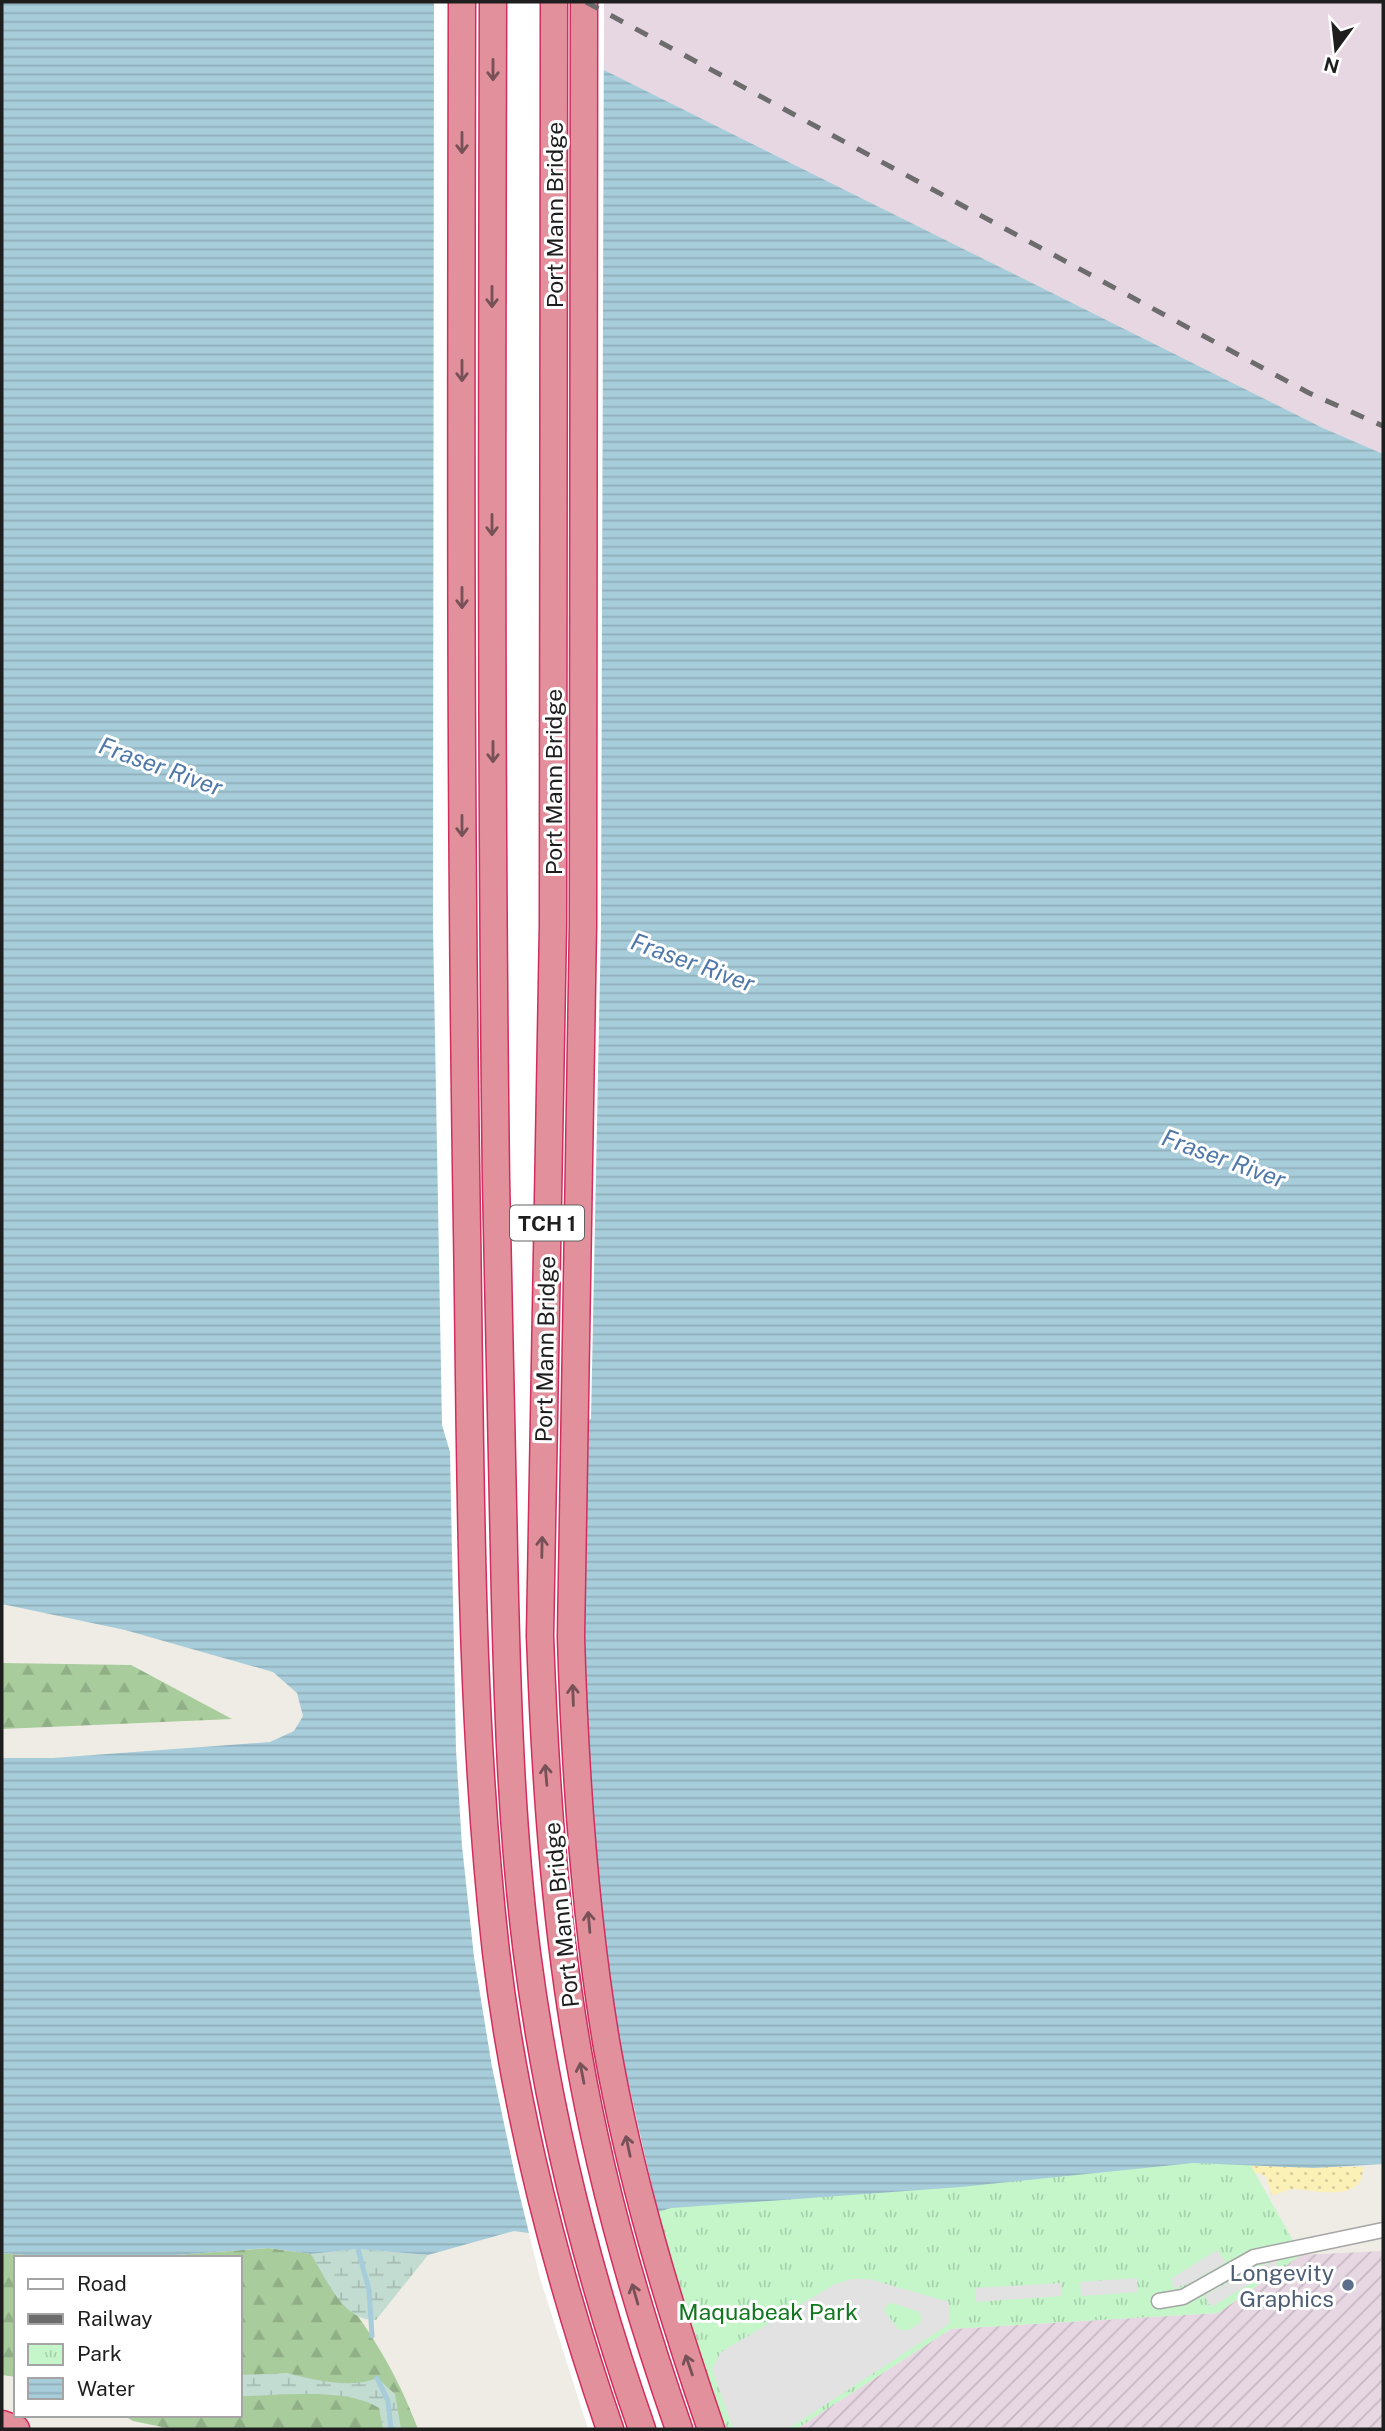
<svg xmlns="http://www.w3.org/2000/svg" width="1385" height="2431" font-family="'Public Sans',sans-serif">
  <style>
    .industrial { fill: url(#industrial-furrows) }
    .railway { fill: #e7d7e3 }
    .forest { fill: url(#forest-firs) }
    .wetland { fill: url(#wetland-marsh) }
    .sand { fill: url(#sand-dots) }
    .park { fill: url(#park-tufts) }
    .parking { fill: #e2e2e2; fill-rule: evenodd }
    .water { fill: url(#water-rules) }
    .pier { fill: #fff }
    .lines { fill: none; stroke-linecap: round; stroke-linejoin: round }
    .stream { stroke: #a7ccda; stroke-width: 5 }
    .street-casing { stroke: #a5a5a5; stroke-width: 17 }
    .highway-casing { stroke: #d02e5f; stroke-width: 29 }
    .street { stroke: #fff; stroke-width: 14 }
    .highway { stroke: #e2909c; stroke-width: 26 }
    .rail { stroke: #6c6c6c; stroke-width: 5; stroke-dasharray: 14 14; stroke-linecap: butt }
    .oneway { stroke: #765157 }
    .service-dot { fill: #5c6f8a; stroke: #fff; stroke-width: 2.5 }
    .labels { text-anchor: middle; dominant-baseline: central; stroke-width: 6; stroke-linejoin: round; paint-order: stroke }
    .shield { fill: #fff; stroke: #626262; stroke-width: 2 }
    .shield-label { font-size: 21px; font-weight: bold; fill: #1e1e1e }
    .street-label { font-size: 23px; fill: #1e1e1e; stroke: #fff }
    .service-label { font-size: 23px; fill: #4e5e75; stroke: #fff; text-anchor: end }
    .park-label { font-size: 23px; fill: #11771e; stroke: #fff }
    .water-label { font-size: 24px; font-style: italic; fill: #5078a8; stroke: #fff }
  </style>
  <defs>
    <pattern id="industrial-furrows" width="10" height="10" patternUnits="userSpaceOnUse" patternTransform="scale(1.75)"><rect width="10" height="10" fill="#e7d7e3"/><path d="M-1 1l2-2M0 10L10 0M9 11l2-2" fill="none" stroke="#c6b8c2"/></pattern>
    <pattern id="forest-firs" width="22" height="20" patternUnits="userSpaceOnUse" patternTransform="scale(1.75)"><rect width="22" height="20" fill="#a8cc9c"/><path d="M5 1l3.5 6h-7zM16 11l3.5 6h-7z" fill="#90af86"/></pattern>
    <pattern id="wetland-marsh" width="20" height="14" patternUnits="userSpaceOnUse" patternTransform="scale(1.75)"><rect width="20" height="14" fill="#c2dcd1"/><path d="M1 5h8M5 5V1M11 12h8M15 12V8" fill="none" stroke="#a6bcb3"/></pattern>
    <pattern id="sand-dots" width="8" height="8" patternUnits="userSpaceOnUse" patternTransform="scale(1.75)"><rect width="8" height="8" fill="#fbf0b6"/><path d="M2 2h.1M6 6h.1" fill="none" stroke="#d7cd9c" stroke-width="1.8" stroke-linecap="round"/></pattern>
    <pattern id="park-tufts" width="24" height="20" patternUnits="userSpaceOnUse" patternTransform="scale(1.75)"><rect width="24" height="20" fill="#c4f6ca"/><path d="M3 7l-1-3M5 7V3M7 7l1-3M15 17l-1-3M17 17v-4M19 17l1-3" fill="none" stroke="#a8d2ad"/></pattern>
    <pattern id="water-rules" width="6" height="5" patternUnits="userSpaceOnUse" patternTransform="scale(1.75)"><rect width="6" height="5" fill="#a7ccda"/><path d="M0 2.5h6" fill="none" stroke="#8fafbb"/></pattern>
  </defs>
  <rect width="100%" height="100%" fill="#eeece5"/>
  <!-- industrial -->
  <path class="industrial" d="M 1383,2251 L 1383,2429 L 796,2429 L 951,2329 L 1218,2313 L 1301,2255 Z"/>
  <!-- railway -->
  <path class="railway" d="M 484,2 L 1383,2 L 1383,454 L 1323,428 L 584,60 Z"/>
  <!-- forest -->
  <g class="forest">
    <path d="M 2,1663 L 131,1665 L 232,1719 L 2,1729 Z"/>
    <path d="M 269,2248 L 311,2254 C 358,2313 391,2358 418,2429 L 172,2429 L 133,2421 L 123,2415 L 240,2415 L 240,2258 L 135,2258 Z"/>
    <path d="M 2,2253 L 62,2258 L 16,2258 L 16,2377 L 2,2375 Z"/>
  </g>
  <!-- wetland -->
  <g class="wetland">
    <path d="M 358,2249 L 428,2255 L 376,2320 C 343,2322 326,2278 311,2254 Z"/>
    <path d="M 287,2373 C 312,2380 353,2389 377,2378 L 395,2394 L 401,2429 L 383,2429 L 379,2408 C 346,2387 278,2396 240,2396 L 240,2375 Z"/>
  </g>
  <!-- sand -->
  <path class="sand" d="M 1235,2166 L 1363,2167 C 1364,2204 1315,2190 1293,2189 C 1285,2189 1280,2194 1272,2195 L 1266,2177 L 1259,2173 L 1243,2175 Z"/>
  <!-- park -->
  <path class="park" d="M 1246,2157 L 1301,2255 L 1218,2313 L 951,2329 L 796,2429 L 693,2429 L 648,2193 Z"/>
  <!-- parking -->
  <g class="parking">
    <path d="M 1217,2250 L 1226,2262 L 1190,2283 L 1173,2289 L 1172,2278 Z"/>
    <path d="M 1277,2260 L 1279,2271 L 1258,2279 L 1211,2307 L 1204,2296 L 1251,2269 Z"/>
    <path d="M 1137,2278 L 1138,2292 L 1081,2296 L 1080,2282 Z"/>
    <path d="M 852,2279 L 869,2279 L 949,2302 L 949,2324 L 788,2429 L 733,2429 L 712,2369 L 721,2352 L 835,2284 ZM 893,2303 L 919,2312 L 922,2318 L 920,2323 L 907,2331 L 898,2329 L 884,2310 L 888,2304 Z"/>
    <path d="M 1061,2283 L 1062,2296 L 976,2302 L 975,2288 Z"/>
  </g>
  <!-- water -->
  <path class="water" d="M 2,2 L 484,2 L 584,60 L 1323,428 L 1383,454 L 1383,2164 L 1314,2168 L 1193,2163 L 961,2187 L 671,2208 L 598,2230 L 557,2237 L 514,2231 L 428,2255 L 358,2249 L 311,2254 L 269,2248 L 135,2258 L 62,2258 L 2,2253 L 2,1758 L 53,1758 L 270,1742 L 294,1731 L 303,1716 L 297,1693 L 273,1672 L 125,1630 L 2,1604 Z"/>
  <!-- pier -->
  <path class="pier" d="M 434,2 L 604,2 L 601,925 L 591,1419 L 586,1420 L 584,1637 L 587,1744 L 604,1941 L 620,2046 L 665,2244 L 725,2429 L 588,2429 L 540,2278 L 516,2180 L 492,2067 L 474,1957 L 462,1846 L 456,1750 L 450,1452 L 442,1425 L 433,926 Z"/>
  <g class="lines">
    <!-- stream -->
    <g class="stream">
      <path d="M 358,2249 L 369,2290 L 372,2336"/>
      <path d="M 377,2378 L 388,2401 L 391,2429"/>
    </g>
    <!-- street casing -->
    <g class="street-casing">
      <path id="street" d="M 1159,2301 L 1183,2297 L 1254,2257 L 1383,2230"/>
    </g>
    <!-- highway casing -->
    <g class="highway-casing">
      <g id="highway">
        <path d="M 462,2 C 461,411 460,820 467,1229 C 471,1470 469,1713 496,1952 C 515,2115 557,2275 610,2429"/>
        <path d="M 493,2 C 492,395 491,787 496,1180 C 498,1319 501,1458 505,1598 C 508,1716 512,1835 527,1953 C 548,2115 588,2275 642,2429"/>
        <path d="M 554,2 L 553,925 L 540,1636 C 545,1775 554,1915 578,2052 C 600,2180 636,2306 679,2429"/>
        <path d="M 584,2 L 583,925 L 571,1637 C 575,1774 584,1912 607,2047 C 630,2177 668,2304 711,2429"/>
        <path d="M 2,2424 L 16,2429"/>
      </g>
    </g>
    <!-- street -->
    <use href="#street" class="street"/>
    <!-- highway -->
    <use href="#highway" class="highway"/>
    <!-- rail -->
    <path class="rail" d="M 586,2 L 1309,393 L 1383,426"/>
  </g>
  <!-- one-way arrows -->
  <defs><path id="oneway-shaft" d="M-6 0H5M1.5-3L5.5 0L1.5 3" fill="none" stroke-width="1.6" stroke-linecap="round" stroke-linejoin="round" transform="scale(1.75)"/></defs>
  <g class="oneway">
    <use href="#oneway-shaft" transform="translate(493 70) rotate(90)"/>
    <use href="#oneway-shaft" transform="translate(462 143) rotate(90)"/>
    <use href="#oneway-shaft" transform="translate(492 297) rotate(90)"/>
    <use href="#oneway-shaft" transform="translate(462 371) rotate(90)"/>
    <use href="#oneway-shaft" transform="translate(492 525) rotate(90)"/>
    <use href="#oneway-shaft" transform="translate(462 598) rotate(90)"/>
    <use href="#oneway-shaft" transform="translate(493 752) rotate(90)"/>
    <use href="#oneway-shaft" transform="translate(462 826) rotate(90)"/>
    <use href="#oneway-shaft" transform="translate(542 1547) rotate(-89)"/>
    <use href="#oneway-shaft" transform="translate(573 1695) rotate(-92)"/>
    <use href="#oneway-shaft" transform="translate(546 1775) rotate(-95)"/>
    <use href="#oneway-shaft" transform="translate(589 1922) rotate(-95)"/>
    <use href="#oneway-shaft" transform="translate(582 2073) rotate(-101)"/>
    <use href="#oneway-shaft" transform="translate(628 2146) rotate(-102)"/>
    <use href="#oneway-shaft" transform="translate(635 2294) rotate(-106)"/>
    <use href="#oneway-shaft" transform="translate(689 2365) rotate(-109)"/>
  </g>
  <!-- markers -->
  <circle class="service-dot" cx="1348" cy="2285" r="7"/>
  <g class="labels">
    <!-- shield labels -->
    <rect class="shield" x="510" y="1205.5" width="74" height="35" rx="5"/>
    <g class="shield-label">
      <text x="547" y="1223">TCH 1</text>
    </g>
    <!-- street labels -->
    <g class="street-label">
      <text transform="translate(554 215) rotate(-90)">Port Mann Bridge</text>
      <text transform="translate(553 782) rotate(-90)">Port Mann Bridge</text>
      <text transform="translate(545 1349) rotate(-89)">Port Mann Bridge</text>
      <text transform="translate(561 1915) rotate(-96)">Port Mann Bridge</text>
    </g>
    <!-- service labels -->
    <g class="service-label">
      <text x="1334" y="2272">Longevity<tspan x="1334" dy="26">Graphics</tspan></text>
    </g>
    <!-- park labels -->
    <g class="park-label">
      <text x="768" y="2311">Maquabeak Park</text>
    </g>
    <!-- water labels -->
    <g class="water-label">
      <text transform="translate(161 766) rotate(20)">Fraser River</text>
      <text transform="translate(693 962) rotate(20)">Fraser River</text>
      <text transform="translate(1224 1158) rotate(20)">Fraser River</text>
    </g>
  </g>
  <!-- border -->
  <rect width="1385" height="2431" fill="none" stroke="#1e1e1e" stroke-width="7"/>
  <!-- legend -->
  <rect x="14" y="2256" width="228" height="161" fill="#ffffff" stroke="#a5a5a5" stroke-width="2"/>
  <rect x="28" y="2279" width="35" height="10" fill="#ffffff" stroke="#a5a5a5" stroke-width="2"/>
  <text x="77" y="2291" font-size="21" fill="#1e1e1e">Road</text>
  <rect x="28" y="2314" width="35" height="10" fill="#6c6c6c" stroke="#a5a5a5" stroke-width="2"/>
  <text x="77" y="2326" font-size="21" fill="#1e1e1e">Railway</text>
  <rect x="28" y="2344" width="35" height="21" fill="url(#park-tufts)" stroke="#a5a5a5" stroke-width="2"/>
  <text x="77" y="2361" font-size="21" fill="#1e1e1e">Park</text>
  <rect x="28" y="2378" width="35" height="21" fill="url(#water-rules)" stroke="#a5a5a5" stroke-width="2"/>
  <text x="77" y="2396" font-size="21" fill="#1e1e1e">Water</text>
  <!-- north arrow -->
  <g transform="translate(1336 49) rotate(195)" stroke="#ffffff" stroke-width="5" paint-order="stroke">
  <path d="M0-5L12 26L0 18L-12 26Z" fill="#1e1e1e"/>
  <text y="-10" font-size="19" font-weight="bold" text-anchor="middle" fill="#1e1e1e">N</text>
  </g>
</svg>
